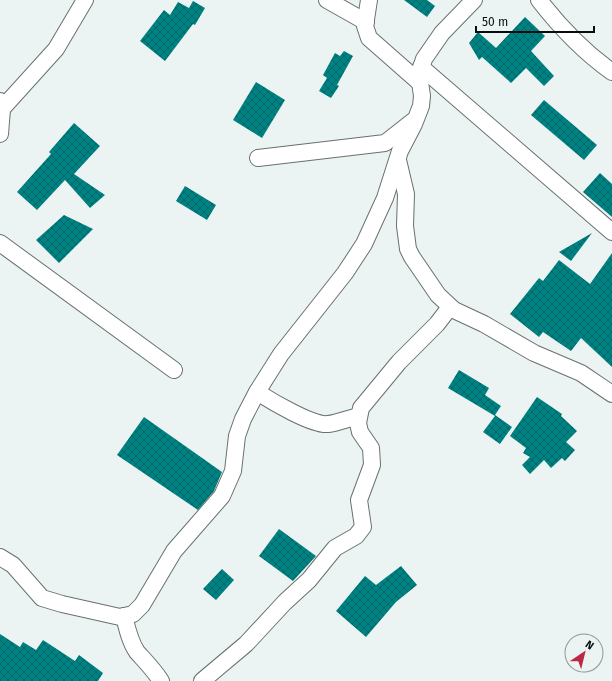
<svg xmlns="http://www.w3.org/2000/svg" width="612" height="681" font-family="'Fira Sans',sans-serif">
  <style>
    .building { fill: url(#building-cross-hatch) }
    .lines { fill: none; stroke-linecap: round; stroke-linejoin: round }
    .minor-casing { stroke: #697070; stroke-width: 18 }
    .minor { stroke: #fff; stroke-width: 16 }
  </style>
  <defs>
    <pattern id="building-cross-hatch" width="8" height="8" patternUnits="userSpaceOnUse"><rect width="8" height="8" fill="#008182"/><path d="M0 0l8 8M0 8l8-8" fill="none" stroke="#016869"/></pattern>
  </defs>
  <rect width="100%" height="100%" fill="#ebf4f3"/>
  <!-- building -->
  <g class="building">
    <path d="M 404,0 L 427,0 L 435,6 L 427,17 Z"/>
    <path d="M 193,1 L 205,8 L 195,25 L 193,24 L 165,61 L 140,41 L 164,10 L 170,15 L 178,2 L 189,8 Z"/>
    <path d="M 525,17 L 545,36 L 531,51 L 554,76 L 544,86 L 526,68 L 511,83 L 482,57 L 479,60 L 469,43 L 478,32 L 496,48 Z"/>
    <path d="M 344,51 L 353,56 L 337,85 L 339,86 L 331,98 L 319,91 L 327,78 L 323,75 L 335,53 L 340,56 Z"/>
    <path d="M 256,82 L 285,100 L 262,138 L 233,120 Z"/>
    <path d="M 544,100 L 597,145 L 584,160 L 531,115 Z"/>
    <path d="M 74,123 L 100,146 L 74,174 L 105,195 L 90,208 L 65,180 L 37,210 L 17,192 L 51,154 L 49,152 Z"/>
    <path d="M 600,173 L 612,184 L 612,217 L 583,192 Z"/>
    <path d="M 185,186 L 216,205 L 207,220 L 176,201 Z"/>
    <path d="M 64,215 L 93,229 L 59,263 L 36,240 Z"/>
    <path d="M 592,233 L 571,261 L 559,252 Z"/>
    <path d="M 612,253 L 612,367 L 581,338 L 571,351 L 543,332 L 539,337 L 510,314 L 539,278 L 543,281 L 559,260 L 590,284 Z"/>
    <path d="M 459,370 L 489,388 L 485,395 L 501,406 L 495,415 L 512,427 L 500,444 L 483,432 L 495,416 L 448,388 Z"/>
    <path d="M 537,397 L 562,414 L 561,416 L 577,431 L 566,442 L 575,450 L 565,461 L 562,458 L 551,468 L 544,460 L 530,474 L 522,465 L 530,457 L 523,453 L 526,448 L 510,436 Z"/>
    <path d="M 144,417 L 222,472 L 214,491 L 198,510 L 117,455 Z"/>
    <path d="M 279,529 L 316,556 L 293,581 L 259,556 Z"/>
    <path d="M 401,566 L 417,585 L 396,602 L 366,637 L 336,611 L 365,576 L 376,585 Z"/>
    <path d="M 222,569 L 234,580 L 216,600 L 203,589 Z"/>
    <path d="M 0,634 L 20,647 L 23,642 L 36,650 L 43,640 L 75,661 L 79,655 L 103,673 L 98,681 L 0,681 Z"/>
  </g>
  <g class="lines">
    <!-- minor casing -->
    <g class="minor-casing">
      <g id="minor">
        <path d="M 327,0 L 366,22"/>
        <path d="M 369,0 L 365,26 L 369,38 L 419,82"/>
        <path d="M 539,0 C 560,27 584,52 612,72"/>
        <path d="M 421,67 L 612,232"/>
        <path d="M 0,111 L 56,49 L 85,0"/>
        <path d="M 0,134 L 2,109 L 0,101"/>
        <path d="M 258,158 L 385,143 L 413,121"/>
        <path d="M 398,160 L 406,194 L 405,226 L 408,249 L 412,257 L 438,295 L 454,310 L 484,324 L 534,353 L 581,373 L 612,394"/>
        <path d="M 0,243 L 174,370"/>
        <path d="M 257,392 C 271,401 313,426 328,424 C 338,423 349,418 359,416"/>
        <path d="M 0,557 L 13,565 L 42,598 L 62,604 L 120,617 L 133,614 L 142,605 L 174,551 L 222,496 L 233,471 L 237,436 L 243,419 L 257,392 L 281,354 L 345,273 L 364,244 L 385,198 L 400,151 L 414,124 L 421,106 L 422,96 L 419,75 L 424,59 L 442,33 L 474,0"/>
        <path d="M 124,616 C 127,628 130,642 137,652 C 146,662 154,670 161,681"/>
        <path d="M 202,681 L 246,644 L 285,602 L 309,580 L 335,548 L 356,536 L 363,527 L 359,500 L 372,465 L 371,448 L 360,432 L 358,423 L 361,408 L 399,362 L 437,324 L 450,307"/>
      </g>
    </g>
    <!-- minor -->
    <use href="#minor" class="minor"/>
  </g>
  <!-- north arrow -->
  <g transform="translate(584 653) rotate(35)"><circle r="19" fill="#ebf4f3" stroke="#919797"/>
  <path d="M0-3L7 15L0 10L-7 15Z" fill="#ba2945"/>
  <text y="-6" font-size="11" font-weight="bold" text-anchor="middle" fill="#090c0c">N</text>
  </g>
  <!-- scale -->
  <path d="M476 26v6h118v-6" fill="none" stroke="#090c0c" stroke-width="2"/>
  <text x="482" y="26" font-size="12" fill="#090c0c" stroke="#ebf4f3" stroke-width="3" paint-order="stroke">50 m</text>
</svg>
